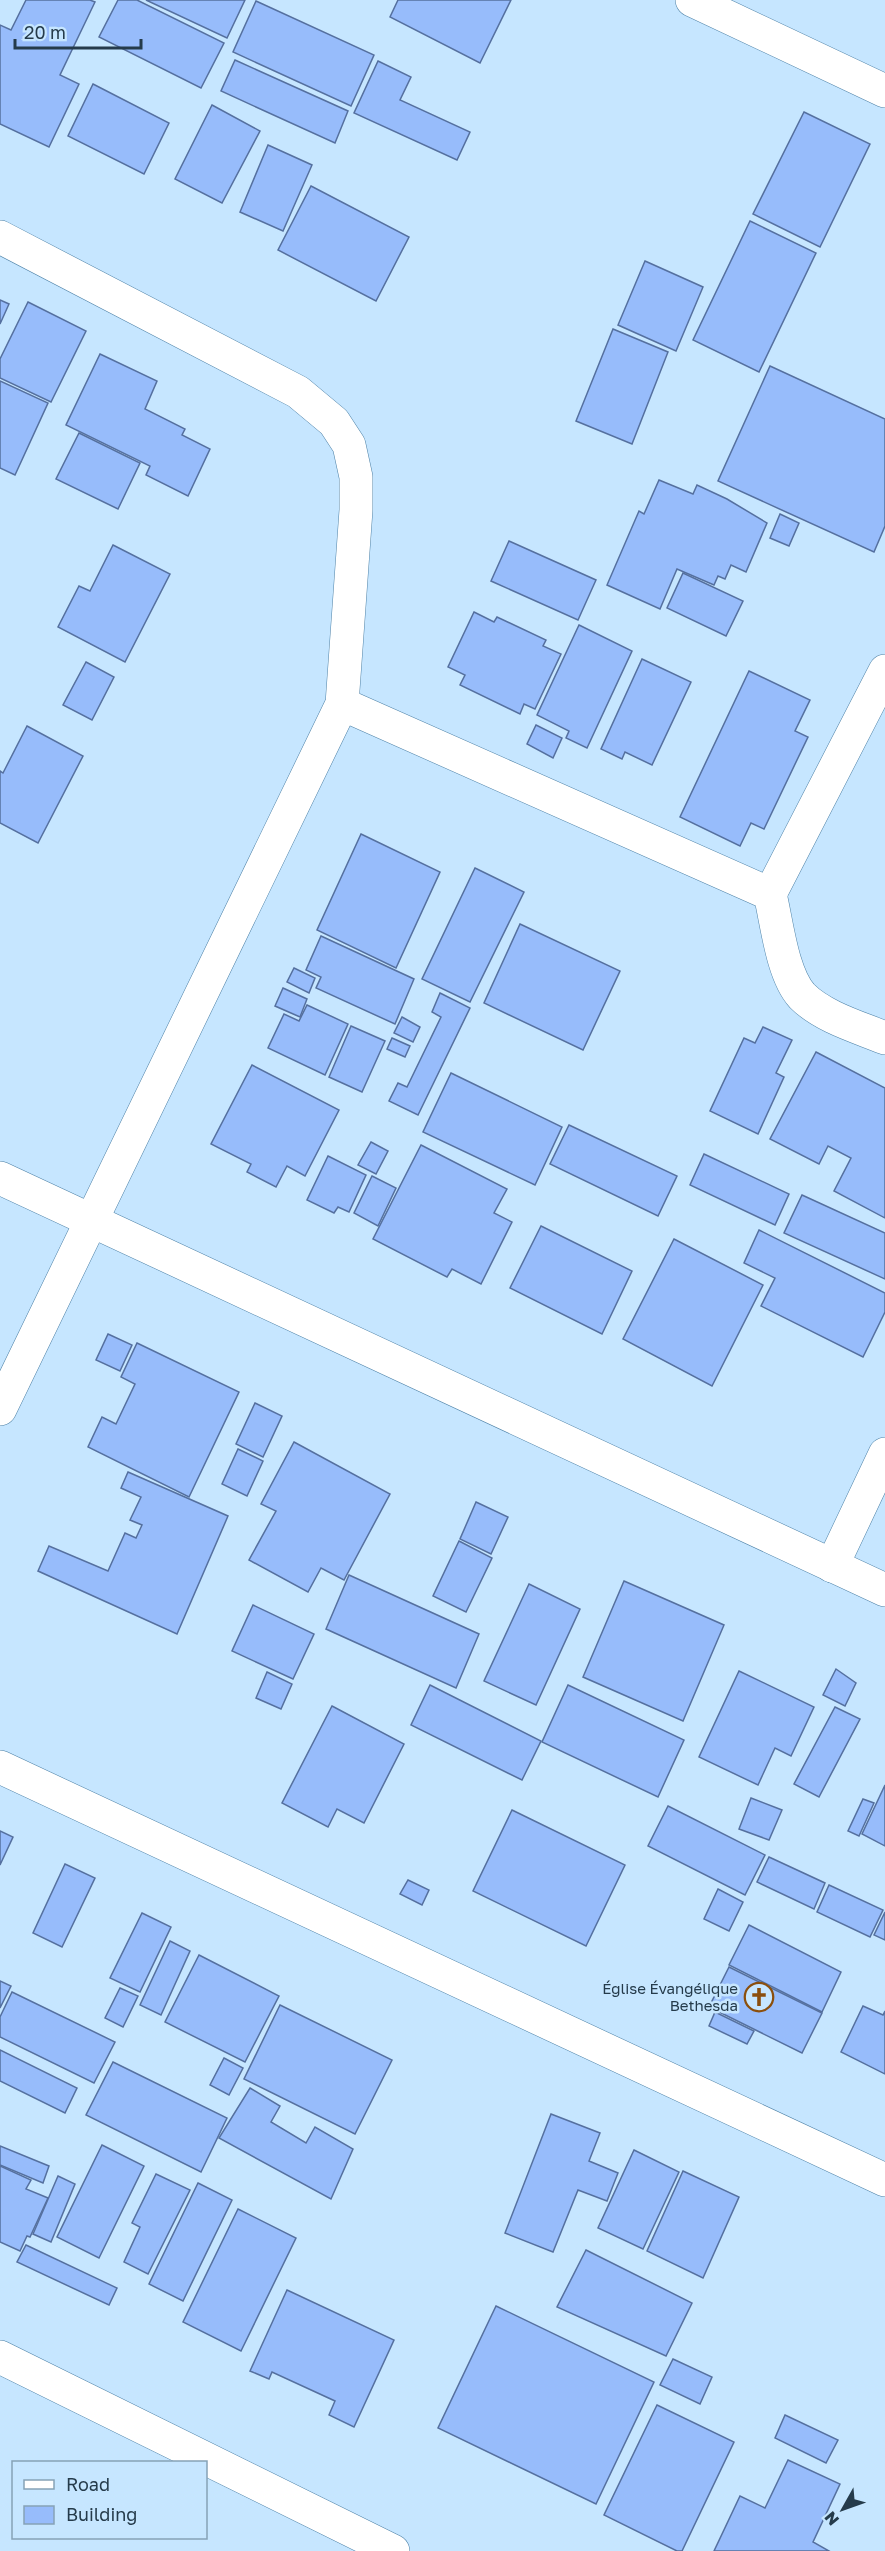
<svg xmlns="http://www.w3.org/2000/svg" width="885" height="2551" font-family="'Golos Text',sans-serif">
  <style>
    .building { fill: #97bcfb; stroke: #55709f; stroke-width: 1.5 }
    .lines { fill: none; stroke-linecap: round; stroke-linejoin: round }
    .minor-casing { stroke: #4e82a7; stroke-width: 34 }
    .minor { stroke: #fff; stroke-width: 33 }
    .labels { text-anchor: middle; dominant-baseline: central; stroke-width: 5; stroke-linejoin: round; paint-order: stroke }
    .poi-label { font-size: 15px; fill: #253b4b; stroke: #c6e6ff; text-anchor: end }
  </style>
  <rect width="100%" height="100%" fill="#c6e6ff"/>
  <!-- building -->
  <g class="building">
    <path d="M 26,0 L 90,0 L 95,2 L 60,75 L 79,84 L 49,147 L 0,124 L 0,25 L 11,30 Z"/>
    <path d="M 118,0 L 137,0 L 224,43 L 201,88 L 99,37 Z"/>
    <path d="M 146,0 L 245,0 L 227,38 Z"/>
    <path d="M 398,0 L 511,0 L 480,63 L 390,17 Z"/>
    <path d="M 256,1 L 374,55 L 351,106 L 233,52 Z"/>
    <path d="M 235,60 L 348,111 L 335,143 L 221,91 Z"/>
    <path d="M 378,61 L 411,77 L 400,100 L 470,132 L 457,160 L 354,113 Z"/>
    <path d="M 93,84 L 169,123 L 144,174 L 68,136 Z"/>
    <path d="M 212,105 L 260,131 L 222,203 L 175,179 Z"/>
    <path d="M 804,112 L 870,144 L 820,247 L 753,214 Z"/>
    <path d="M 268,145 L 312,165 L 283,231 L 240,212 Z"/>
    <path d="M 311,186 L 409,237 L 376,301 L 278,250 Z"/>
    <path d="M 750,221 L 816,253 L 759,372 L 693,340 Z"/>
    <path d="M 645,261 L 703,287 L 676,351 L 618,325 Z"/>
    <path d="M 0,300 L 9,304 L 0,324 Z"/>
    <path d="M 28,302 L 86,331 L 51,402 L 0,378 L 0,359 Z"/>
    <path d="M 613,329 L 668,352 L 632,444 L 576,421 Z"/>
    <path d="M 100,354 L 157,381 L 145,409 L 185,429 L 182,435 L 210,449 L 188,496 L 146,475 L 150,466 L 66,425 Z"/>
    <path d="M 770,366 L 885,419 L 885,526 L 874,552 L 718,481 Z"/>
    <path d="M 0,381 L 48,403 L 15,475 L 0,468 Z"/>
    <path d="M 79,433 L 140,463 L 118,509 L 56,479 Z"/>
    <path d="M 659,480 L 693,494 L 697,485 L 727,499 L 767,523 L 746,572 L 731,565 L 725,579 L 718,576 L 714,585 L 677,569 L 660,609 L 607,585 L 639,511 L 644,514 Z"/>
    <path d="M 780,514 L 799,523 L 789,546 L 770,538 Z"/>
    <path d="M 509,541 L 596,580 L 578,620 L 491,581 Z"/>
    <path d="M 113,545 L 170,574 L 125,662 L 58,627 L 79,586 L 90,591 Z"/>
    <path d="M 683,573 L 743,601 L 726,636 L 667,608 Z"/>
    <path d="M 474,612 L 494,622 L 497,617 L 546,640 L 543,646 L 561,654 L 535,709 L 524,704 L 520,714 L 460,685 L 465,675 L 448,667 Z"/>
    <path d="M 579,625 L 632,651 L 587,748 L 566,738 L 569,731 L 537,715 Z"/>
    <path d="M 642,659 L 691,682 L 652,765 L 625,752 L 622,759 L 601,749 Z"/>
    <path d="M 86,662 L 114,677 L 92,720 L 63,705 Z"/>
    <path d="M 749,671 L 810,700 L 795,731 L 808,737 L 764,829 L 751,823 L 740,846 L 680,817 Z"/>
    <path d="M 536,725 L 562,738 L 553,758 L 527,744 Z"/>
    <path d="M 27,726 L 83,756 L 38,843 L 0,823 L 0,771 L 3,773 Z"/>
    <path d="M 361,834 L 440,872 L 396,968 L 317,930 Z"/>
    <path d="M 475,868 L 524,892 L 470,1002 L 422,979 Z"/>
    <path d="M 520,924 L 620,971 L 583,1050 L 484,1003 Z"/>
    <path d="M 321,936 L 414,979 L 395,1024 L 316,988 L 321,977 L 306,970 Z"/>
    <path d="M 294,968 L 315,978 L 309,993 L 287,982 Z"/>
    <path d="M 283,988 L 307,999 L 300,1017 L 275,1006 Z"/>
    <path d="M 440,993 L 470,1008 L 418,1115 L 389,1101 L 398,1083 L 407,1087 L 441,1017 L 432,1012 Z"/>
    <path d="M 307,1005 L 348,1024 L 325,1075 L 268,1048 L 284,1014 L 299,1021 Z"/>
    <path d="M 402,1017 L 420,1027 L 413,1042 L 394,1033 Z"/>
    <path d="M 351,1026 L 385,1041 L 362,1092 L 329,1077 Z"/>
    <path d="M 763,1027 L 792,1040 L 776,1073 L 784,1077 L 758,1134 L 710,1111 L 744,1038 L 755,1043 Z"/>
    <path d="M 392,1038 L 410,1046 L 405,1057 L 387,1049 Z"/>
    <path d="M 816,1052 L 885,1088 L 885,1218 L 834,1191 L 851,1158 L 828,1146 L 819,1164 L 770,1139 Z"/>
    <path d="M 252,1065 L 339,1110 L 305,1176 L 287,1166 L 276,1187 L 247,1172 L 251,1164 L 211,1144 Z"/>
    <path d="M 451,1073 L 562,1127 L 535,1185 L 423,1132 Z"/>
    <path d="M 569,1125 L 677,1176 L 658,1216 L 550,1164 Z"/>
    <path d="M 371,1142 L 388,1151 L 376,1174 L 358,1165 Z"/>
    <path d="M 421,1145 L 507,1189 L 494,1213 L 512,1222 L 481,1284 L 452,1269 L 447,1277 L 373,1239 Z"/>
    <path d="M 704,1154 L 789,1194 L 775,1225 L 690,1185 Z"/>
    <path d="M 328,1156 L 366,1175 L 349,1212 L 338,1207 L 334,1213 L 307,1200 Z"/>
    <path d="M 372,1176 L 396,1188 L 378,1226 L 354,1213 Z"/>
    <path d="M 802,1195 L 885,1233 L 885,1279 L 784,1233 Z"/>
    <path d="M 541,1226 L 632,1271 L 602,1334 L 510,1288 Z"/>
    <path d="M 759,1230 L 885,1293 L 885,1312 L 863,1357 L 761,1306 L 775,1278 L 744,1263 Z"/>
    <path d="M 674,1239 L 763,1285 L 712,1386 L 623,1339 Z"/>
    <path d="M 108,1334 L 132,1345 L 120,1371 L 96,1360 Z"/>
    <path d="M 137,1343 L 239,1392 L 189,1497 L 88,1447 L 102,1417 L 116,1424 L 135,1384 L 121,1377 Z"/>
    <path d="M 255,1403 L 282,1416 L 263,1457 L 236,1444 Z"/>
    <path d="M 294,1442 L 390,1494 L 344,1580 L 321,1568 L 308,1592 L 249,1560 L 276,1511 L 261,1504 Z"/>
    <path d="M 238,1449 L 263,1461 L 247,1496 L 222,1484 Z"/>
    <path d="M 128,1472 L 228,1516 L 177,1634 L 38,1571 L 49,1546 L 108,1571 L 125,1533 L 136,1538 L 142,1525 L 130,1520 L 141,1497 L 121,1488 Z"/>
    <path d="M 476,1502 L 508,1517 L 491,1554 L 460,1539 Z"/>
    <path d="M 459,1541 L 492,1558 L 466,1612 L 433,1596 Z"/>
    <path d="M 349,1575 L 479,1634 L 456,1688 L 326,1629 Z"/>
    <path d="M 624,1581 L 724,1625 L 683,1721 L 583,1677 Z"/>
    <path d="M 529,1584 L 580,1609 L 536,1705 L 484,1681 Z"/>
    <path d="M 253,1605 L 314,1634 L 293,1679 L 232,1651 Z"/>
    <path d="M 836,1669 L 856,1683 L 845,1706 L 823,1695 Z"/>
    <path d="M 739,1671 L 814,1707 L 791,1756 L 775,1748 L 758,1785 L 699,1757 Z"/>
    <path d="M 267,1672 L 292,1684 L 281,1709 L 256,1698 Z"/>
    <path d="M 430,1685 L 541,1741 L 522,1780 L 411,1725 Z"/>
    <path d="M 568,1685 L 684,1740 L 658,1797 L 542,1742 Z"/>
    <path d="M 332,1706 L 404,1744 L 364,1823 L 337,1809 L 328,1827 L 282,1803 Z"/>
    <path d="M 835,1707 L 860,1719 L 819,1797 L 794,1784 Z"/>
    <path d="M 885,1785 L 885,1846 L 862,1834 Z"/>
    <path d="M 751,1798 L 782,1810 L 769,1840 L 739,1829 Z"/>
    <path d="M 863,1799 L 874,1803 L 859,1836 L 848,1831 Z"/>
    <path d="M 668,1806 L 765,1855 L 745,1895 L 648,1846 Z"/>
    <path d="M 512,1810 L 625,1865 L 586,1946 L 473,1891 Z"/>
    <path d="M 0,1831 L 13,1837 L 0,1865 Z"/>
    <path d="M 769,1857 L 825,1883 L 814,1909 L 757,1882 Z"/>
    <path d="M 65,1864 L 95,1878 L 62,1947 L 33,1933 Z"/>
    <path d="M 408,1880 L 429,1890 L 422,1905 L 400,1894 Z"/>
    <path d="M 829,1885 L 883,1910 L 870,1937 L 817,1912 Z"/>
    <path d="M 718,1889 L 743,1902 L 729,1931 L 704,1919 Z"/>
    <path d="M 885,1912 L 885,1940 L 874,1935 Z"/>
    <path d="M 142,1913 L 171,1927 L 140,1992 L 110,1978 Z"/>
    <path d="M 749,1925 L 841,1972 L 822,2012 L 729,1965 Z"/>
    <path d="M 170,1941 L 190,1951 L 161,2015 L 140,2005 Z"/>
    <path d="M 199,1955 L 279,1996 L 245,2062 L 165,2022 Z"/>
    <path d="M 729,1967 L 822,2013 L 802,2053 L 709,2007 Z"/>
    <path d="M 0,1981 L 11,1986 L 0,2008 Z"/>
    <path d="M 120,1988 L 138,1996 L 123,2027 L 105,2018 Z"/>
    <path d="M 12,1992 L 115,2042 L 94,2083 L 0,2037 L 0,2017 Z"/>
    <path d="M 280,2005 L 392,2060 L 355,2134 L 244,2079 Z"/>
    <path d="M 863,2006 L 883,2015 L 885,2011 L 885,2074 L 841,2052 Z"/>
    <path d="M 715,2012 L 754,2031 L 747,2044 L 709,2026 Z"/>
    <path d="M 0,2050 L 77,2088 L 65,2113 L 0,2081 Z"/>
    <path d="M 224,2058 L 243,2068 L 229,2095 L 210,2085 Z"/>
    <path d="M 113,2062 L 227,2118 L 201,2172 L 86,2115 Z"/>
    <path d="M 250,2088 L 280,2106 L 271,2122 L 306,2143 L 315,2127 L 353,2149 L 331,2199 L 219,2138 Z"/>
    <path d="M 551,2114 L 600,2133 L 589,2161 L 618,2173 L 607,2201 L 578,2190 L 553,2252 L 505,2233 Z"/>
    <path d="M 102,2145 L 144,2166 L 99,2258 L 57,2237 Z"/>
    <path d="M 0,2146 L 49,2166 L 43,2183 L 0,2165 Z"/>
    <path d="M 634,2150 L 679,2172 L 643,2249 L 598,2228 Z"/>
    <path d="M 0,2166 L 31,2180 L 26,2189 L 48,2198 L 30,2237 L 27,2236 L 20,2251 L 0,2242 Z"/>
    <path d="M 683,2171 L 739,2197 L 703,2278 L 647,2251 Z"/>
    <path d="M 156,2174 L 190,2190 L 148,2274 L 124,2262 L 140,2227 L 132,2223 Z"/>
    <path d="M 58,2176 L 75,2184 L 51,2242 L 33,2234 Z"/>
    <path d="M 198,2183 L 232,2200 L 183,2301 L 149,2284 Z"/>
    <path d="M 238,2209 L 296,2238 L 241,2351 L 183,2322 Z"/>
    <path d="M 26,2245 L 117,2288 L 109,2305 L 17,2262 Z"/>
    <path d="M 586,2250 L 692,2303 L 666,2356 L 557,2307 Z"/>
    <path d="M 287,2290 L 394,2340 L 354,2427 L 329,2415 L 335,2401 L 272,2372 L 269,2379 L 250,2371 Z"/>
    <path d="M 496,2306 L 654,2382 L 596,2504 L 438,2428 Z"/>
    <path d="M 673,2359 L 712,2377 L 700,2404 L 660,2385 Z"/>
    <path d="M 657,2405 L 734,2442 L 682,2551 L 677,2551 L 604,2515 Z"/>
    <path d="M 785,2415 L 838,2440 L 826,2463 L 775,2438 Z"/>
    <path d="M 788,2460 L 840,2484 L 813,2542 L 829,2551 L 714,2551 L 740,2496 L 765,2508 Z"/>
  </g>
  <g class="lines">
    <!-- minor casing -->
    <g class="minor-casing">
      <g id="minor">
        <path d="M 692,0 L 885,91"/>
        <path d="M 0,237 L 298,392 L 334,422 L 349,445 L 356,477 L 356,510 L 342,704 L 0,1409"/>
        <path d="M 342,704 L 770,894 C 777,923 782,974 802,996 C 823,1017 858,1027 885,1038"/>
        <path d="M 770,894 L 885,671"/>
        <path d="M 0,1178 L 885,1590"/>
        <path d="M 832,1566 L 885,1454"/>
        <path d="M 0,1767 L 885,2180"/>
        <path d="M 0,2357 L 393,2551"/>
      </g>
    </g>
    <!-- minor -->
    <use href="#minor" class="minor"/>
  </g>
  <!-- icons -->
  <defs>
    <g id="church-ring" transform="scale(1.5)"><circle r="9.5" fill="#c6e6ff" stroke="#8b4f0d" stroke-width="1.5"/><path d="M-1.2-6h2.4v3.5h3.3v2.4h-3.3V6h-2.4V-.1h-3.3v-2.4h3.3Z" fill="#8b4f0d"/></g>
  </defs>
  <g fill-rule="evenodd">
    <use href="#church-ring" x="759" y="1997"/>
  </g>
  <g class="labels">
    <!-- poi labels -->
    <g class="poi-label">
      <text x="738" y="1988">Église Évangélique<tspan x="738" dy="17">Bethesda</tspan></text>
    </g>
  </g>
  <!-- legend -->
  <rect x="12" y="2461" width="195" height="78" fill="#c6e6ff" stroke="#86a2b7" stroke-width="1.5"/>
  <rect x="24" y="2480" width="30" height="9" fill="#ffffff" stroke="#86a2b7" stroke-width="1.5"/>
  <text x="66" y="2491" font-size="18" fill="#253b4b">Road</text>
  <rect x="24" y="2506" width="30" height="18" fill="#97bcfb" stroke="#86a2b7" stroke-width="1.5"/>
  <text x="66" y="2521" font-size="18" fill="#253b4b">Building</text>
  <!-- north arrow -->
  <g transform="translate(843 2509) rotate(230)" stroke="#c6e6ff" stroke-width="4.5" paint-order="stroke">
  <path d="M0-4.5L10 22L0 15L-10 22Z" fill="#253b4b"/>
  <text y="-9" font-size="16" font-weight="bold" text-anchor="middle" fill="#253b4b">N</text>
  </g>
  <!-- scale -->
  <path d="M15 39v9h126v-9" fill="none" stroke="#253b4b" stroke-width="3"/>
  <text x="24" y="39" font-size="18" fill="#253b4b" stroke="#c6e6ff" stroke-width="4.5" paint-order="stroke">20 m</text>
</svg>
